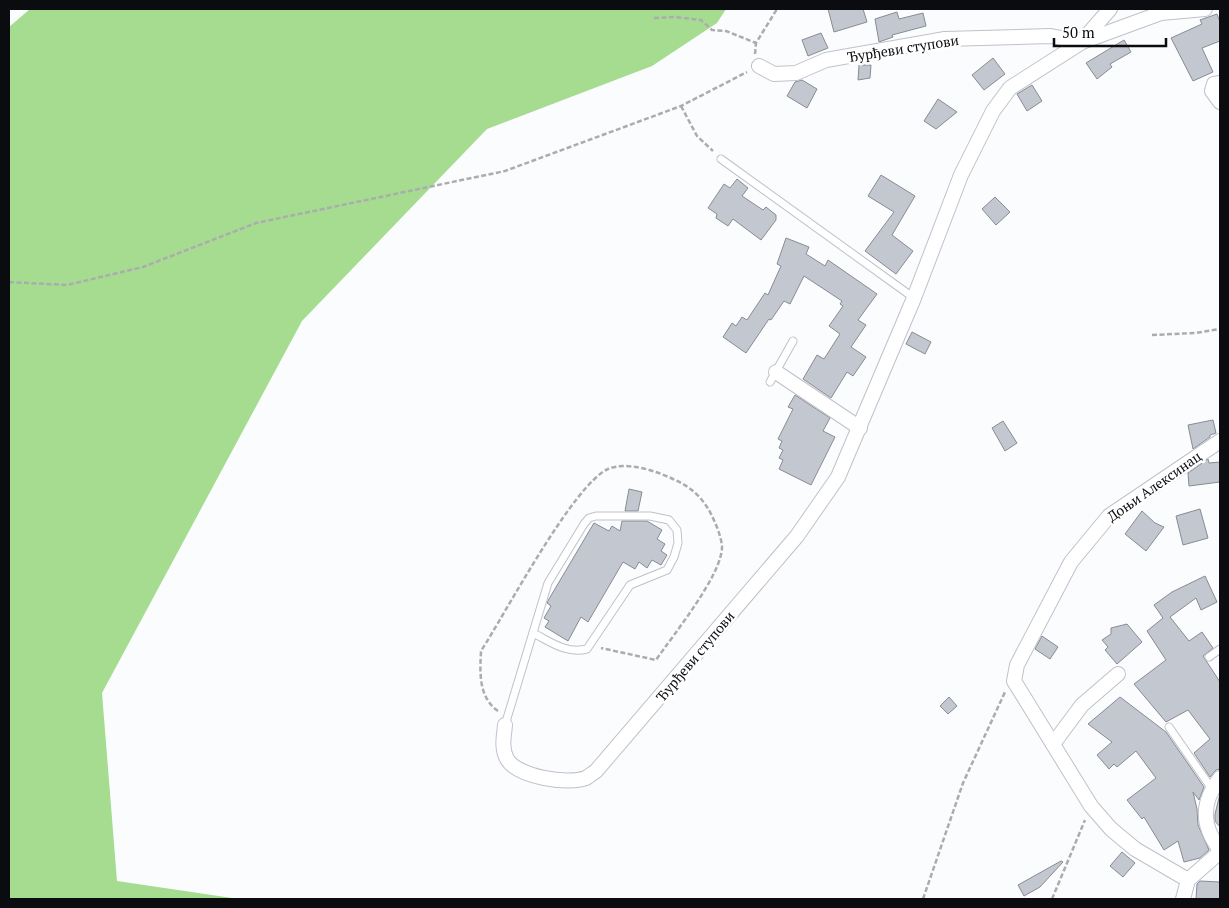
<svg xmlns="http://www.w3.org/2000/svg" width="1229" height="908" font-family="'PT Serif',serif">
  <style>
    .forest { fill: #a5dc90 }
    .building { fill: #c3c7cf; stroke: #888b93 }
    .lines { fill: none; stroke-linecap: round; stroke-linejoin: round }
    .service-casing { stroke: #bec2ca; stroke-width: 9 }
    .minor-casing { stroke: #bec2ca; stroke-width: 16 }
    .path { stroke: #abacae; stroke-width: 2.5; stroke-dasharray: 5 2.5; stroke-linecap: butt }
    .service { stroke: #fff; stroke-width: 7 }
    .minor { stroke: #fff; stroke-width: 14 }
    .labels { text-anchor: middle; dominant-baseline: central; stroke-width: 5; stroke-linejoin: round; paint-order: stroke }
    .street-label { font-size: 14px; fill: #0b0c0f; stroke: #fff }
  </style>
  <rect width="100%" height="100%" fill="#fbfcfd"/>
  <!-- forest -->
  <path class="forest" d="M 30,9 L 726,9 L 717,23 L 652,66 L 487,129 L 302,321 L 102,693 L 117,881 L 239,899 L 9,899 L 9,27 Z"/>
  <!-- building -->
  <g class="building">
    <path d="M 828,9 L 863,9 L 867,22 L 834,32 Z"/>
    <path d="M 897,12 L 899,19 L 923,13 L 926,26 L 892,35 L 893,37 L 879,42 L 875,19 Z"/>
    <path d="M 1217,14 L 1220,22 L 1220,41 L 1202,48 L 1213,72 L 1193,81 L 1171,38 L 1202,24 L 1200,20 Z"/>
    <path d="M 821,33 L 828,48 L 808,56 L 802,40 Z"/>
    <path d="M 1124,40 L 1131,52 L 1110,64 L 1112,67 L 1097,79 L 1086,63 Z"/>
    <path d="M 993,58 L 1005,74 L 984,90 L 972,75 Z"/>
    <path d="M 859,65 L 871,65 L 870,78 L 858,80 Z"/>
    <path d="M 802,80 L 817,89 L 807,108 L 787,96 L 795,82 Z"/>
    <path d="M 1032,85 L 1042,101 L 1027,111 L 1017,94 Z"/>
    <path d="M 938,99 L 957,112 L 936,129 L 924,121 Z"/>
    <path d="M 881,175 L 915,196 L 892,235 L 913,251 L 896,274 L 865,251 L 894,212 L 868,196 Z"/>
    <path d="M 737,179 L 748,188 L 742,196 L 763,210 L 766,207 L 776,215 L 776,220 L 761,240 L 733,219 L 728,226 L 716,218 L 717,214 L 708,208 L 724,184 L 730,188 Z"/>
    <path d="M 995,197 L 1010,212 L 996,225 L 982,209 Z"/>
    <path d="M 786,238 L 809,247 L 806,254 L 825,266 L 828,260 L 877,294 L 858,320 L 866,325 L 851,347 L 866,357 L 853,376 L 847,372 L 831,398 L 803,379 L 817,355 L 824,359 L 840,334 L 829,326 L 843,306 L 840,304 L 842,301 L 804,276 L 790,304 L 784,301 L 771,320 L 769,319 L 746,353 L 723,337 L 732,323 L 736,326 L 742,317 L 747,320 L 765,293 L 768,295 L 781,266 L 777,264 Z"/>
    <path d="M 912,332 L 931,342 L 925,354 L 906,344 Z"/>
    <path d="M 795,395 L 830,418 L 823,431 L 835,437 L 811,485 L 779,469 L 783,460 L 779,458 L 783,450 L 779,448 L 782,441 L 778,439 L 793,409 L 788,407 Z"/>
    <path d="M 1213,420 L 1216,433 L 1210,435 L 1210,437 L 1193,449 L 1188,425 Z"/>
    <path d="M 1003,421 L 1017,443 L 1005,451 L 992,428 Z"/>
    <path d="M 1208,459 L 1209,463 L 1220,462 L 1220,482 L 1189,486 L 1188,473 Z"/>
    <path d="M 629,489 L 642,492 L 638,511 L 625,511 Z"/>
    <path d="M 1200,509 L 1208,538 L 1183,545 L 1176,516 Z"/>
    <path d="M 1142,511 L 1155,523 L 1164,527 L 1146,551 L 1125,534 Z"/>
    <path d="M 622,521 L 647,521 L 662,530 L 657,539 L 665,544 L 661,551 L 667,555 L 661,565 L 652,560 L 647,568 L 639,562 L 635,569 L 623,562 L 588,622 L 581,617 L 568,641 L 545,627 L 549,621 L 544,618 L 551,606 L 547,603 L 549,599 L 594,523 L 609,531 L 612,526 L 620,531 Z"/>
    <path d="M 1205,576 L 1217,602 L 1201,610 L 1196,598 L 1170,617 L 1189,641 L 1202,632 L 1213,648 L 1203,656 L 1220,682 L 1220,769 L 1216,770 L 1210,777 L 1194,753 L 1210,739 L 1188,710 L 1166,722 L 1134,684 L 1166,660 L 1147,631 L 1163,618 L 1154,605 L 1172,592 Z"/>
    <path d="M 1127,624 L 1142,642 L 1117,664 L 1105,650 L 1108,647 L 1102,640 L 1111,634 L 1111,628 Z"/>
    <path d="M 1042,636 L 1058,647 L 1050,659 L 1035,649 Z"/>
    <path d="M 949,697 L 957,706 L 948,714 L 940,706 Z"/>
    <path d="M 1120,697 L 1166,732 L 1204,787 L 1199,800 L 1193,792 L 1197,809 L 1198,825 L 1209,850 L 1200,858 L 1184,862 L 1178,841 L 1164,850 L 1144,817 L 1142,819 L 1127,800 L 1156,778 L 1136,751 L 1117,767 L 1114,764 L 1109,769 L 1097,755 L 1112,742 L 1088,724 Z"/>
    <path d="M 1220,794 L 1220,827 L 1215,821 L 1215,814 Z"/>
    <path d="M 1122,852 L 1135,863 L 1123,877 L 1110,866 Z"/>
    <path d="M 1061,861 L 1063,862 L 1040,887 L 1024,896 L 1018,885 Z"/>
    <path d="M 1200,881 L 1220,882 L 1220,899 L 1196,899 L 1197,884 Z"/>
  </g>
  <g class="lines">
    <!-- service casing -->
    <g class="service-casing">
      <g id="service">
        <path d="M 721,159 L 914,298"/>
        <path d="M 770,382 L 793,341"/>
        <path d="M 1209,657 L 1220,649"/>
        <path d="M 505,725 L 548,583 L 584,524 L 589,518 L 596,516 L 650,516 L 669,520 L 677,530 L 678,543 L 674,557 L 667,570 L 630,585 L 587,649 C 566,654 551,642 533,633"/>
        <path d="M 1169,727 L 1212,789"/>
      </g>
    </g>
    <!-- minor casing -->
    <g class="minor-casing">
      <g id="minor">
        <path d="M 1082,41 L 1110,9"/>
        <path d="M 759,66 L 774,74 L 796,73 L 826,60 L 945,39 L 1051,36 L 1082,42"/>
        <path d="M 1220,83 L 1214,84 L 1212,91 L 1220,102"/>
        <path d="M 776,372 L 860,428"/>
        <path d="M 505,725 C 504,736 501,748 507,759 C 517,777 568,785 586,778 C 589,776 593,773 596,771 L 797,536 L 838,477 L 914,298 L 961,175 L 993,111 L 1010,88 L 1082,42 L 1161,13 L 1205,9"/>
        <path d="M 1053,744 L 1082,705 L 1118,674"/>
        <path d="M 1220,778 C 1201,803 1201,825 1220,850"/>
        <path d="M 1188,880 L 1135,849 L 1111,829 L 1091,806 L 1014,681 L 1017,665 L 1071,562 L 1109,516 L 1220,441"/>
        <path d="M 1183,899 L 1188,880 L 1220,852"/>
      </g>
    </g>
    <!-- path -->
    <g class="path">
      <path d="M 654,18 L 675,17 L 701,20 L 712,30 L 726,31 L 756,43"/>
      <path d="M 755,54 L 756,43 L 777,9"/>
      <path d="M 681,106 L 697,136 L 713,151"/>
      <path d="M 9,282 L 67,285 L 143,267 L 256,223 L 505,171 L 681,106 L 747,72"/>
      <path d="M 1152,335 L 1195,333 L 1220,329"/>
      <path d="M 498,711 C 478,697 480,672 481,651 C 505,614 573,485 608,469 C 627,461 656,471 673,479 C 690,486 703,498 711,514 C 716,524 721,536 722,546 C 723,574 673,635 656,660 L 601,648"/>
      <path d="M 923,899 L 963,783 L 1005,692"/>
      <path d="M 1052,899 L 1085,820"/>
    </g>
    <!-- service -->
    <use href="#service" class="service"/>
    <!-- minor -->
    <use href="#minor" class="minor"/>
  </g>
  <g class="labels">
    <!-- street labels -->
    <g class="street-label">
      <text transform="translate(903 48) rotate(-9)">Ђурђеви ступови</text>
      <text transform="translate(1154 486) rotate(-35)">Доњи Алексинац</text>
      <text transform="translate(695 656) rotate(-50)">Ђурђеви ступови</text>
    </g>
  </g>
  <!-- border -->
  <rect width="1229" height="908" fill="none" stroke="#0b0c0f" stroke-width="20"/>
  <!-- scale -->
  <path d="M1054 38v8h112v-8" fill="none" stroke="#0b0c0f" stroke-width="2.5"/>
  <text x="1062" y="38" font-size="15" fill="#0b0c0f" stroke="#ffffff" stroke-width="4" paint-order="stroke">50 m</text>
</svg>
